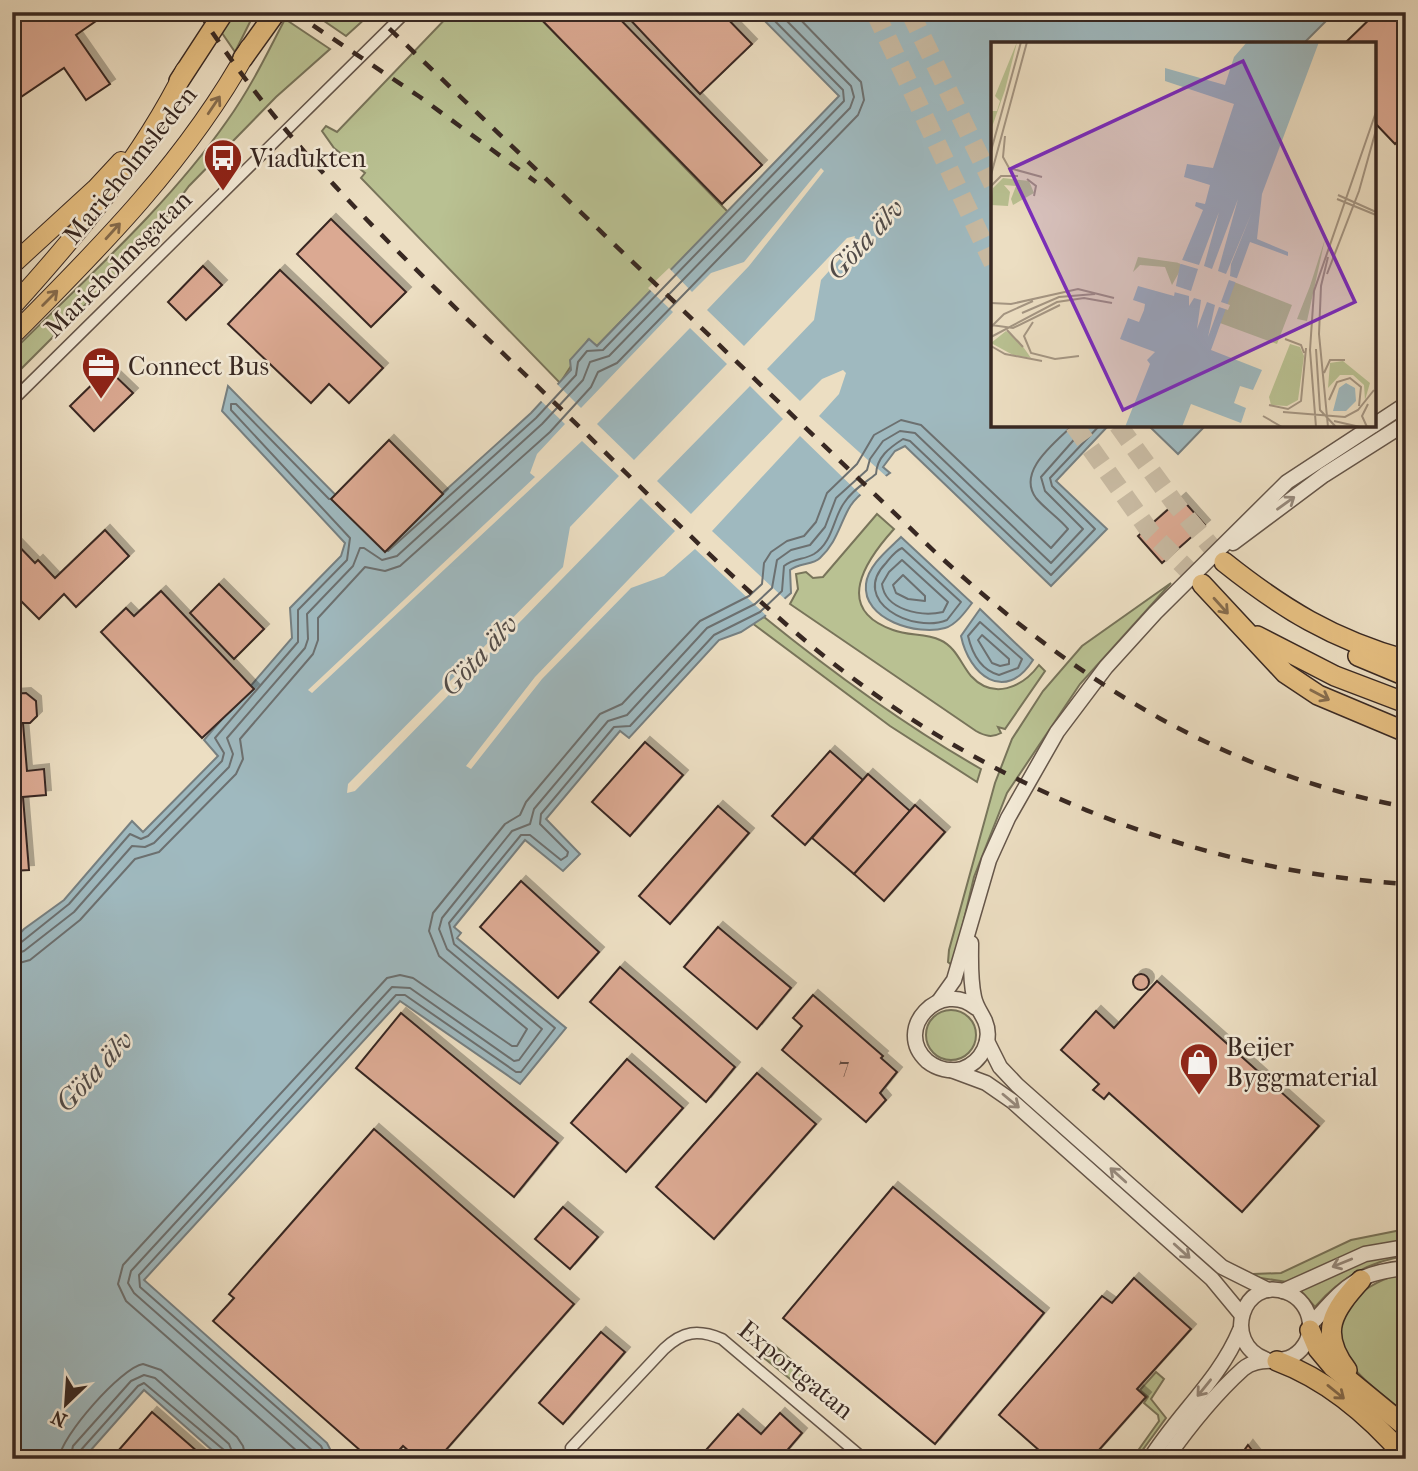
<svg xmlns="http://www.w3.org/2000/svg" width="1418" height="1471" font-family="'IM FELL French Canon',serif">
  <style>
    .green { fill: #b9c192; stroke: #78745a; stroke-width: 2 }
    .water { fill: #9fb9bf; stroke: #767f80; stroke-width: 2 }
    .pier { fill: #ecdec2; fill-rule: evenodd }
    .lines { fill: none; stroke-linecap: round; stroke-linejoin: round }
    .shore { stroke: #6c7070; stroke-width: 2 }
    .building { fill: #dba992; stroke: #382822; stroke-width: 2; filter: url(#shadow) }
    .motorway-tunnel { stroke: #c8baa2; stroke-width: 19; stroke-dasharray: 19 10; stroke-linecap: butt }
    .minor-casing { stroke: #65564a; stroke-width: 13 }
    .tertiary-casing { stroke: #65564a; stroke-width: 17 }
    .trunk-casing { stroke: #382822; stroke-width: 20 }
    .motorway-casing { stroke: #382822; stroke-width: 22 }
    .minor { stroke: #f3ead7; stroke-width: 10 }
    .tertiary { stroke: #f3ead7; stroke-width: 14 }
    .trunk { stroke: #e6bf81; stroke-width: 18 }
    .motorway { stroke: #e6bf81; stroke-width: 19 }
    .rail { stroke: #382822; stroke-width: 4.5; stroke-dasharray: 12 12; stroke-linecap: butt }
    .oneway { stroke: #866c4d }
    .oneway2 { stroke: #96897c }
    .labels { text-anchor: middle; dominant-baseline: central; stroke-width: 5; stroke-linejoin: round; paint-order: stroke }
    .number-label { font-size: 23px; fill: #61483e }
    .poi-label { font-size: 26px; fill: #382822; stroke: #f3ead7; text-anchor: start }
    .street-label { font-size: 26px; fill: #382822; stroke: #f3ead7 }
    .water-label { font-size: 28px; font-style: italic; fill: #524c49; stroke: #f3ead7 }
    .inset-road { fill: none; stroke: #a49582; stroke-width: 2 }
    .view { fill: #7b2cbf; fill-opacity: 0.15; stroke: #7b2cbf; stroke-width: 3.5 }
    .inset-edge { fill: none; stroke: #382822; stroke-width: 3.5 }
  </style>
  <defs>
    <filter id="shadow"><feDropShadow dx="5" dy="-5" stdDeviation="0" flood-color="#0004"/></filter>
  </defs>
  <rect width="100%" height="100%" fill="#ecdec2"/>
  <filter id="stains"><feTurbulence type="fractalNoise" baseFrequency=".00286" numOctaves="4"/><feColorMatrix values="0 0 0 0 .2 0 0 0 0 .09 0 0 0 0 .02 0 0 0 .5 -.17"/></filter>
  <radialGradient id="worn" r=".72"><stop offset=".6" stop-color="#630" stop-opacity="0"/><stop offset="1" stop-color="#630" stop-opacity=".3"/></radialGradient>
  <!-- green -->
  <g class="green">
    <path d="M 233,12 L 255,12 L 235,52 L 222,33 Z"/>
    <path d="M 311,12 L 362,12 L 367,17 L 346,36 Z"/>
    <path d="M 452,12 L 534,12 L 728,212 L 597,346 L 588,340 L 560,383 L 361,178 L 365,173 L 334,148 L 322,131 L 326,126 L 337,132 Z"/>
    <path d="M 285,19 L 330,49 L 276,97 L 189,186 L 146,244 L 12,378 L 12,352 C 86,278 167,207 227,121 C 250,89 267,54 285,19 Z"/>
    <path d="M 877,514 L 894,529 C 865,561 833,609 893,630 C 908,636 926,633 940,640 C 956,647 961,664 971,676 C 993,700 1022,688 1039,665 L 1045,671 L 1005,729 L 998,727 L 1001,733 C 992,738 985,736 976,731 L 790,604 L 798,589 L 796,574 L 806,572 L 813,578 L 823,577 Z"/>
    <path d="M 1171,583 L 1080,684 L 1007,793 L 974,877 L 953,966 L 948,962 L 949,950 L 995,783 L 1012,739 L 1043,691 L 1082,646 Z"/>
    <path d="M 764,617 C 833,673 904,725 981,769 L 977,782 L 890,726 L 752,623 Z"/>
    <circle cx="951" cy="1035" r="25"/>
    <path d="M 1406,1229 L 1406,1241 L 1353,1252 L 1287,1282 L 1248,1276 L 1253,1274 L 1281,1273 L 1351,1240 Z"/>
    <path d="M 1406,1251 L 1406,1256 C 1369,1261 1339,1279 1315,1307 L 1300,1290 L 1346,1265 Z"/>
    <path d="M 1406,1273 L 1406,1409 L 1402,1411 C 1384,1395 1360,1379 1347,1359 C 1319,1314 1367,1280 1406,1273 Z"/>
    <path d="M 771,1346 L 775,1346 L 815,1380 L 805,1391 L 764,1358 Z"/>
    <path d="M 1156,1372 L 1164,1379 L 1151,1399 L 1166,1418 L 1136,1459 L 1132,1459 L 1159,1421 L 1158,1415 L 1144,1403 L 1148,1397 L 1140,1390 Z"/>
  </g>
  <!-- water -->
  <g class="water">
    <path d="M 756,12 L 1335,12 L 1303,44 L 993,44 L 993,425 L 1109,425 L 1056,481 L 1107,529 L 1051,586 L 905,446 L 895,451 L 883,467 L 890,473 C 876,483 856,494 848,510 C 839,527 836,543 820,558 C 813,565 799,563 790,570 L 791,593 L 764,617 L 741,632 L 719,640 L 629,738 L 620,731 L 546,819 L 580,854 L 563,871 L 525,840 L 454,927 L 461,933 L 457,938 L 566,1028 L 520,1084 L 400,1001 L 144,1280 L 327,1443 L 335,1459 L 222,1459 L 144,1390 L 83,1459 L 12,1459 L 12,942 L 24,929 L 64,900 L 132,821 L 143,832 L 218,756 L 204,740 L 292,638 L 290,608 L 341,556 L 345,543 L 222,411 L 228,386 L 385,545 L 531,413 L 571,370 L 570,360 L 589,339 L 597,346 L 839,96 Z"/>
    <path d="M 1148,425 L 1206,425 L 1178,454 Z"/>
    <path d="M 901,537 L 972,603 C 966,611 956,625 945,628 C 918,636 862,620 866,584 C 868,565 889,549 901,537 Z"/>
    <path d="M 980,609 L 1033,660 C 1005,704 969,675 961,636 Z"/>
  </g>
  <!-- pier -->
  <path class="pier" d="M 821,168 L 824,171 L 749,266 L 707,310 L 744,346 L 847,238 L 855,236 L 853,244 L 821,280 L 814,320 L 767,369 L 800,401 L 822,379 L 843,370 L 846,373 L 839,394 L 819,416 L 888,478 L 863,497 L 800,436 L 712,531 L 787,601 L 769,618 L 695,549 L 664,576 L 631,588 L 542,679 L 471,769 L 466,766 L 535,677 L 675,531 L 641,498 L 355,791 L 347,793 L 348,784 L 563,567 L 570,527 L 619,476 L 582,441 L 312,693 L 308,690 L 535,477 L 530,473 L 537,454 L 565,424 L 539,399 L 555,382 L 581,408 L 673,312 L 648,288 L 669,268 L 692,292 L 711,273 L 744,262 ZM 690,328 L 727,364 L 634,460 L 597,424 ZM 750,386 L 783,419 L 691,514 L 657,481 Z"/>
  <g class="lines">
    <!-- shore -->
    <g class="shore">
      <path d="M 902,548 L 961,602 L 947,620 C 913,634 849,601 886,563 C 891,557 895,551 902,548 Z"/>
      <path d="M 388,551 L 536,418 L 576,375 L 578,362 L 587,351 L 603,350 L 844,101 L 843,90 L 766,12"/>
      <path d="M 902,560 L 948,602 L 943,612 C 921,617 885,610 882,584 L 889,572 Z"/>
      <path d="M 903,575 L 925,596 L 925,601 L 908,599 L 896,593 L 893,585 Z"/>
      <path d="M 980,622 L 1022,659 L 1018,668 L 999,675 C 981,670 972,653 968,636 Z"/>
      <path d="M 982,635 L 1009,659 L 1009,664 L 1000,666 L 992,663 L 978,640 Z"/>
      <path d="M 12,946 L 19,944 L 69,904 L 130,834 L 141,839 L 148,836 L 222,761 L 224,753 L 215,738 L 298,642 L 298,610 L 347,560 L 350,538 L 231,410 L 231,404 L 236,404 L 329,499"/>
      <path d="M 12,955 L 24,951 L 74,912 L 132,846 L 145,847 L 154,843 L 229,767 L 233,754 L 227,738 L 305,648 L 308,639 L 307,614 L 353,566 L 360,548 L 364,548 L 382,560 L 397,556 L 542,424 L 583,380 L 590,362 L 609,356 L 850,108 L 854,97 L 851,86 L 778,12"/>
      <path d="M 12,965 L 30,960 L 80,920 L 135,859 L 159,852 L 236,774 L 243,759 L 240,739 L 313,654 L 318,640 L 318,618 L 365,567 L 385,571 L 400,566 L 550,432 L 591,387 L 598,372 L 617,363 L 858,115 L 864,100 L 861,82 L 793,12"/>
      <path d="M 59,1459 C 60,1437 122,1367 143,1364 L 161,1370 L 237,1437 L 243,1446 L 246,1459"/>
      <path d="M 70,1459 L 73,1446 L 131,1381 L 144,1375 L 155,1378 L 229,1444 L 235,1459"/>
      <path d="M 78,1459 L 80,1451 L 138,1386 L 144,1383 L 224,1450 L 226,1459"/>
      <path d="M 306,1459 L 126,1301 L 118,1284 L 123,1265 L 387,978 L 400,975 L 413,978 L 512,1046 L 517,1046 L 527,1029 L 439,956 L 429,931 L 433,913 L 505,824 L 520,815 L 526,802 L 600,714 L 622,704 L 700,621 L 749,596 L 762,584 L 764,563 L 771,552 L 787,541 L 804,536 L 816,522 L 827,493 L 857,464 L 874,435 L 901,420 L 921,425 L 1051,548 L 1068,529 C 1059,518 1045,509 1036,498 C 1016,471 1056,442 1073,425"/>
      <path d="M 318,1459 L 314,1452 L 134,1293 L 128,1283 L 131,1271 L 392,987 L 410,988 L 514,1061 L 519,1060 L 542,1029 L 447,949 L 439,929 L 442,918 L 512,831 L 530,824 L 534,809 L 608,721 L 627,715 L 707,628 L 755,604 L 772,588 L 777,560 L 791,550 L 810,545 L 825,527 L 836,498 L 867,470 L 870,459 L 883,441 L 900,431 L 915,433 L 1051,563 L 1083,529 L 1045,491 L 1041,477 L 1087,425"/>
      <path d="M 327,1459 L 321,1446 L 140,1287 L 139,1275 L 396,995 L 405,995 L 516,1072 L 521,1072 L 555,1028 L 454,944 L 449,923 L 521,835 L 530,835 L 561,860 L 567,856 L 568,852 L 540,824 L 541,814 L 614,727 L 630,726 L 714,635 L 760,612 L 782,591 L 784,566 C 794,558 804,560 814,554 C 833,542 833,518 844,503 C 852,490 865,483 876,474 C 877,457 889,448 903,439 L 910,441 L 1051,575 L 1095,529 L 1052,486 L 1050,478 L 1100,425"/>
    </g>
  </g>
  <!-- building -->
  <g class="building">
    <path d="M 12,12 L 109,12 L 76,35 L 110,84 L 86,100 L 64,68 L 12,103 Z"/>
    <path d="M 534,12 L 613,12 L 762,165 L 722,204 Z"/>
    <path d="M 623,12 L 663,12 L 668,17 L 673,12 L 721,12 L 752,44 L 700,94 Z"/>
    <path d="M 1377,12 L 1406,12 L 1406,133 L 1395,144 L 1374,122 L 1374,44 L 1344,44 Z"/>
    <path d="M 331,219 L 406,292 L 371,327 L 297,254 Z"/>
    <path d="M 203,266 L 222,285 L 186,320 L 168,302 Z"/>
    <path d="M 280,270 L 383,368 L 349,403 L 329,384 L 311,403 L 228,324 Z"/>
    <path d="M 108,369 L 133,393 L 94,431 L 70,406 Z"/>
    <path d="M 389,440 L 443,494 L 385,552 L 331,499 Z"/>
    <path d="M 1181,498 L 1205,525 L 1162,563 L 1138,536 Z"/>
    <path d="M 105,530 L 129,556 L 76,607 L 64,594 L 39,619 L 14,594 L 12,596 L 12,539 L 35,563 L 38,560 L 55,578 Z"/>
    <path d="M 219,584 L 264,629 L 234,659 L 190,613 Z"/>
    <path d="M 161,591 L 254,689 L 202,738 L 101,632 L 126,608 L 134,616 Z"/>
    <path d="M 26,693 L 36,701 L 37,716 L 30,723 L 23,723 L 27,771 L 44,769 L 46,795 L 23,797 L 29,870 L 12,871 L 12,694 Z"/>
    <path d="M 645,742 L 683,775 L 630,836 L 592,802 Z"/>
    <path d="M 830,751 L 863,780 L 805,845 L 772,816 Z"/>
    <path d="M 868,774 L 910,811 L 854,874 L 812,838 Z"/>
    <path d="M 915,805 L 945,832 L 884,901 L 854,874 Z"/>
    <path d="M 718,806 L 749,833 L 670,924 L 639,896 Z"/>
    <path d="M 521,881 L 599,952 L 558,998 L 480,927 Z"/>
    <path d="M 718,927 L 791,988 L 757,1029 L 684,967 Z"/>
    <path d="M 620,967 L 735,1067 L 706,1102 L 590,1002 Z"/>
    <circle cx="1141" cy="982" r="8"/>
    <path d="M 1157,981 L 1319,1126 L 1242,1212 L 1109,1093 L 1104,1099 L 1093,1090 L 1099,1084 L 1061,1050 L 1096,1011 L 1114,1028 Z"/>
    <path d="M 813,995 L 883,1056 L 881,1058 L 897,1072 L 880,1093 L 886,1100 L 866,1122 L 782,1050 L 802,1026 L 793,1018 Z"/>
    <path d="M 401,1013 L 558,1143 L 514,1197 L 356,1068 Z"/>
    <path d="M 627,1059 L 683,1108 L 626,1172 L 571,1123 Z"/>
    <path d="M 757,1073 L 816,1124 L 714,1239 L 656,1187 Z"/>
    <path d="M 374,1129 L 574,1304 L 438,1459 L 418,1459 L 403,1446 L 391,1459 L 370,1459 L 213,1321 L 234,1298 L 229,1294 Z"/>
    <path d="M 893,1187 L 1044,1313 L 935,1444 L 783,1318 Z"/>
    <path d="M 563,1207 L 598,1237 L 570,1269 L 535,1239 Z"/>
    <path d="M 1134,1278 L 1191,1329 L 1137,1389 L 1146,1397 L 1091,1459 L 1049,1459 L 999,1415 L 1102,1296 L 1112,1303 Z"/>
    <path d="M 601,1332 L 625,1352 L 563,1424 L 539,1403 Z"/>
    <path d="M 152,1412 L 206,1459 L 111,1459 Z"/>
    <path d="M 780,1413 L 802,1433 L 784,1454 L 789,1459 L 698,1459 L 738,1414 L 761,1434 Z"/>
    <path d="M 1248,1445 L 1259,1459 L 1238,1459 Z"/>
  </g>
  <g class="lines">
    <!-- motorway-tunnel -->
    <g class="motorway-tunnel">
      <path d="M 875,12 L 993,263"/>
      <path d="M 910,12 L 993,184"/>
      <path d="M 1074,425 L 1151,533 L 1202,584"/>
      <path d="M 1118,425 L 1173,501 L 1224,562"/>
    </g>
    <!-- minor casing -->
    <g class="minor-casing">
      <g id="minor">
        <path d="M 162,13 L 162,12"/>
        <path d="M 12,401 L 406,12"/>
        <path d="M 571,1448 L 664,1349 C 683,1331 698,1329 722,1339 L 864,1459"/>
      </g>
    </g>
    <!-- tertiary casing -->
    <g class="tertiary-casing">
      <g id="tertiary">
        <path d="M 1374,425 L 1406,404"/>
        <path d="M 1233,543 L 1324,475 L 1406,423"/>
        <path d="M 971,943 C 971,961 970,979 974,997 C 976,1007 981,1012 985,1021 C 993,1040 982,1062 962,1069 C 950,1072 937,1069 927,1061 C 892,1029 941,978 976,1008"/>
        <path d="M 939,1001 L 954,980 L 989,860 L 1008,818 L 1057,732 L 1106,667 L 1155,613 L 1287,482 L 1374,425"/>
        <path d="M 987,1041 L 1000,1067 L 1017,1085 L 1222,1267 L 1268,1290"/>
        <path d="M 951,1070 L 986,1083 L 1012,1101 L 1212,1279 L 1241,1314"/>
        <path d="M 1283,1291 L 1365,1254 L 1406,1247"/>
        <path d="M 1310,1325 C 1344,1289 1352,1273 1406,1268"/>
        <path d="M 1150,1459 C 1178,1414 1220,1379 1240,1330"/>
        <path d="M 1166,1459 C 1188,1428 1214,1395 1243,1369 C 1258,1356 1277,1365 1293,1356 C 1319,1340 1314,1302 1286,1292 C 1242,1276 1222,1343 1265,1359"/>
      </g>
    </g>
    <!-- trunk casing -->
    <g class="trunk-casing">
      <g id="trunk">
        <path d="M 12,265 L 95,189 L 121,161"/>
        <path d="M 12,307 C 78,234 141,159 185,70"/>
        <path d="M 12,336 C 100,248 189,158 249,48"/>
      </g>
    </g>
    <!-- motorway casing -->
    <g class="motorway-casing">
      <g id="motorway">
        <path d="M 243,58 L 276,12"/>
        <path d="M 179,81 L 224,12"/>
        <path d="M 1224,562 C 1283,609 1332,639 1406,660"/>
        <path d="M 1202,584 L 1285,673 L 1318,695 L 1406,732"/>
        <path d="M 1257,636 L 1335,676 L 1406,703"/>
        <path d="M 1358,656 L 1406,676"/>
        <path d="M 1310,1330 L 1318,1349 L 1333,1367 L 1406,1427"/>
        <path d="M 1277,1361 C 1328,1380 1370,1416 1406,1458"/>
        <path d="M 1347,1370 C 1318,1332 1333,1311 1361,1280"/>
      </g>
    </g>
    <!-- minor -->
    <use href="#minor" class="minor"/>
    <!-- tertiary -->
    <use href="#tertiary" class="tertiary"/>
    <!-- trunk -->
    <use href="#trunk" class="trunk"/>
    <!-- motorway -->
    <use href="#motorway" class="motorway"/>
    <!-- rail -->
    <g class="rail">
      <path d="M 199,12 C 290,155 413,267 534,383 C 625,470 712,562 808,643 C 976,783 1187,870 1406,884"/>
      <path d="M 293,12 L 420,97 L 536,182"/>
      <path d="M 372,12 L 934,551 C 1072,678 1218,772 1406,807"/>
    </g>
  </g>
  <!-- one-way arrows -->
  <defs><path id="oneway-shaft" d="M-6 0H5M1.5-3L5.5 0L1.5 3" fill="none" stroke-width="1.6" stroke-linecap="round" stroke-linejoin="round" transform="scale(1.75)"/></defs>
  <g class="oneway">
    <use href="#oneway-shaft" transform="translate(214 105) rotate(-56)"/>
    <use href="#oneway-shaft" transform="translate(113 231) rotate(-48)"/>
    <use href="#oneway-shaft" transform="translate(50 298) rotate(-45)"/>
    <use href="#oneway-shaft" transform="translate(1221 606) rotate(48)"/>
    <use href="#oneway-shaft" transform="translate(1320 695) rotate(28)"/>
    <use href="#oneway-shaft" transform="translate(1336 1392) rotate(39)"/>
  </g>
  <g class="oneway2">
    <use href="#oneway-shaft" transform="translate(1286 503) rotate(-36)"/>
    <use href="#oneway-shaft" transform="translate(1011 1101) rotate(40)"/>
    <use href="#oneway-shaft" transform="translate(1118 1175) rotate(-138)"/>
    <use href="#oneway-shaft" transform="translate(1182 1251) rotate(42)"/>
    <use href="#oneway-shaft" transform="translate(1342 1263) rotate(158)"/>
    <use href="#oneway-shaft" transform="translate(1204 1388) rotate(129)"/>
  </g>
  <!-- icons -->
  <defs>
    <g id="bus-pin" transform="scale(2.0125)"><path d="M0 17L-7.5 6A9.5 9.5 0 1 1 7.5 6Z" fill="#8f2418" stroke="#f3ead7"/><path d="M-5-6H5V4H4V6H2V4H-2V6H-4V4H-5ZM-3.5-4V0h7V-4ZM-3.5 1.2v1.5H-2V1.2ZM2 1.2v1.5H3.5V1.2Z" fill="#fff"/></g>
    <g id="office-pin" transform="scale(2.0125)"><path d="M0 17L-7.5 6A9.5 9.5 0 1 1 7.5 6Z" fill="#8f2418" stroke="#f3ead7"/><path d="M-6-3h4V-5.5h4V-3h4V5H-6ZM-1-4.5V-3h2v-1.5ZM-6 0V1H6V0Z" fill="#fff"/></g>
    <g id="shop-pin" transform="scale(2.0125)"><path d="M0 17L-7.5 6A9.5 9.5 0 1 1 7.5 6Z" fill="#8f2418" stroke="#f3ead7"/><path d="M-5-2.5h2.3a2.7 3.5 0 0 1 5.4 0H5L5.5 6h-11ZM-1.5-2.5h3a1.5 2.3 0 0 0-3 0Z" fill="#fff"/></g>
  </defs>
  <g fill-rule="evenodd">
    <use href="#bus-pin" x="223" y="158"/>
    <use href="#office-pin" x="101" y="366"/>
    <use href="#shop-pin" x="1199" y="1062"/>
  </g>
  <g class="labels">
    <!-- number labels -->
    <g class="number-label">
      <text x="844" y="1065">7</text>
    </g>
    <!-- poi labels -->
    <g class="poi-label">
      <text x="250" y="158">Viadukten</text>
      <text x="128" y="366">Connect Bus</text>
      <text x="1226" y="1047">Beijer<tspan x="1226" dy="30">Byggmaterial</tspan></text>
    </g>
    <!-- street labels -->
    <g class="street-label">
      <text transform="translate(130 165) rotate(-51)">Marieholmsleden</text>
      <text transform="translate(118 264) rotate(-45)">Marieholmsgatan</text>
      <text transform="translate(796 1370) rotate(39)">Exportgatan</text>
    </g>
    <!-- water labels -->
    <g class="water-label">
      <text transform="translate(865 239) rotate(-47)">Göta älv</text>
      <text transform="translate(479 655) rotate(-47)">Göta älv</text>
      <text transform="translate(94 1071) rotate(-47)">Göta älv</text>
    </g>
  </g>
  <!-- overview -->
  <g transform="translate(991 42)">
    <rect width="385" height="385" fill="#ecdec2"/>
    <path d="M 26,0 L 14,48 L 0,88 L 0,69 L 6,69 L 9,59 L 4,54 ZM 12,136 L 38,139 L 43,151 L 22,163 L 20,157 L 25,144 L 13,143 L 19,150 L 17,164 L 0,163 L 2,146 ZM 334,197 L 316,279 L 306,277 L 319,244 ZM 147,215 L 189,221 L 190,227 L 181,243 L 174,225 L 149,223 L 142,230 ZM 243,240 L 301,263 L 286,302 L 229,281 ZM 15,289 L 28,299 L 40,316 L 22,313 L 0,301 ZM 299,302 L 309,305 L 313,314 L 307,358 L 296,364 L 280,363 L 278,355 ZM 352,319 L 379,341 L 374,358 L 373,343 L 362,333 L 349,333 L 337,346 L 339,321 Z" fill="#b9c192"/>
    <path d="M 256,0 L 328,0 L 271,152 L 266,197 L 297,210 L 297,214 L 259,200 L 220,308 L 271,328 L 262,348 L 249,344 L 243,361 L 255,366 L 250,381 L 200,362 L 191,385 L 134,385 L 159,322 L 156,318 L 164,310 L 129,297 L 137,276 L 148,280 L 153,268 L 154,262 L 142,258 L 147,244 L 183,254 L 189,223 L 212,168 L 204,164 L 205,160 L 214,162 L 219,143 L 193,135 L 196,122 L 222,126 L 243,62 L 174,39 L 174,26 L 234,43 L 243,15 ZM 355,341 L 364,346 L 365,359 L 355,369 L 342,369 L 348,346 Z" fill="#9fb9bf"/>
    <path d="M 247,157 L 227,229 L 235,232 L 261,170 L 240,222 L 239,234 L 248,237 L 247,241 L 238,238 L 230,260 L 239,263 L 237,268 L 228,265 L 217,295 L 224,263 L 216,260 L 206,287 L 210,258 L 203,256 L 198,264 L 198,254 L 179,249 L 182,243 L 200,249 L 207,227 L 187,221 L 188,217 L 208,223 L 228,170 L 213,224 L 221,227 Z" fill="#ecdec2"/>
    <path class="inset-road" d="M 14,94 L 12,115 L 18,126 L 51,135M 0,109 L 30,0M 0,133 L 36,0M 36,137 L 45,144 L 43,154M 0,144 L 10,134 L 27,134M 347,153 L 385,170M 346,157 L 385,173M 336,232 L 368,149 L 385,88M 0,261 L 20,262 L 87,247 L 123,256M 31,271 L 68,255 L 104,252M 42,280 L 33,294 L 40,311 L 64,317 L 88,314M 0,283 L 22,286 L 69,263M 0,285 L 13,272 L 42,259M 16,288 L 32,305M 0,295 L 66,260 L 93,256 L 121,261M 294,297 L 310,303 L 313,311M 0,304 L 14,312 L 51,319M 325,307 L 329,368 L 345,385M 333,331 L 339,318 L 354,318M 338,358 L 346,340 L 359,336 L 370,345 L 368,364M 278,363 L 297,367 L 310,359 L 315,306M 292,370 L 354,375 L 367,368 L 383,348M 272,374 L 291,385M 343,379 L 369,385M 303,385 L 339,385M 325,385 L 319,308 L 323,249 L 385,70M 337,385 L 328,292 L 330,244 L 337,215M 376,385 L 371,374 L 377,362"/>
    <path class="view" d="M 252,19 L 364,260 L 132,368 L 19,127 Z"/>
    <rect width="385" height="385" class="inset-edge"/>
  </g>
  <!-- margin -->
  <rect width="1418" height="1471" fill="none" stroke="#ecdec2" stroke-width="42"/>
  <rect x="14" y="14" width="1390" height="1443" fill="none" stroke="#382822" stroke-width="3.5"/>
  <rect x="21" y="21" width="1376" height="1429" fill="none" stroke="#382822" stroke-width="2"/>
  <!-- north arrow -->
  <g transform="translate(66 1404) rotate(205)" stroke="#f3ead7" stroke-width="5" paint-order="stroke">
  <path d="M0-5L12 26L0 18L-12 26Z" fill="#382822"/>
  <text y="-10" font-size="19" font-weight="bold" text-anchor="middle" fill="#382822">N</text>
  </g>
  <rect width="100%" height="100%" filter="url(#stains)"/>
  <rect width="100%" height="100%" fill="url(#worn)"/>
</svg>
